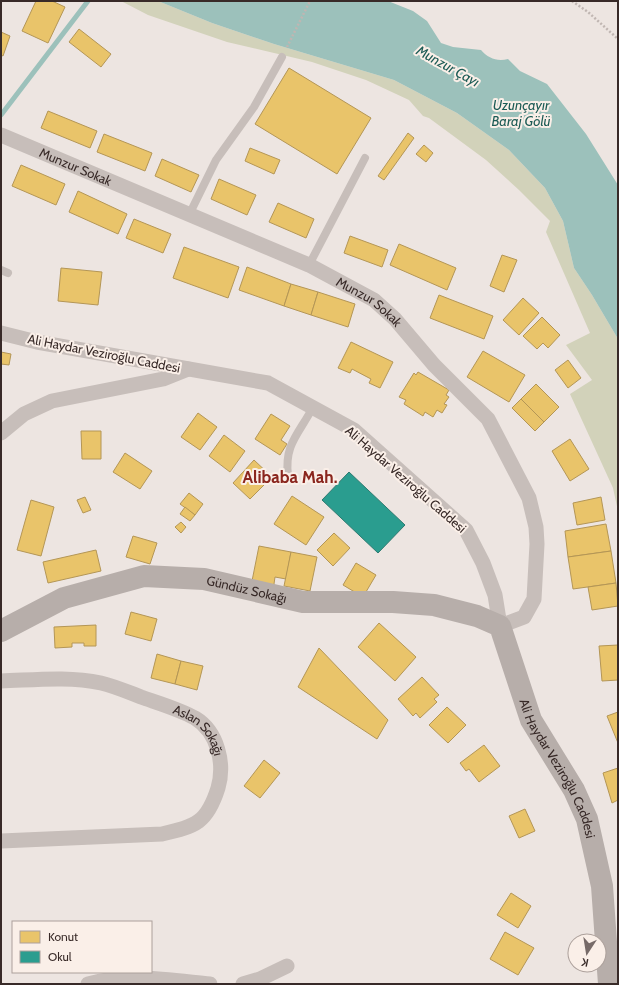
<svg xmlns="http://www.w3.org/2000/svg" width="619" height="985" font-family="Cabin,sans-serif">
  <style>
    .green { fill: #d2d2ba }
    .water { fill: #9cc1bb }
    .homes { fill: #e9c46a; stroke: #b49656 }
    .schools { fill: #2a9d8f; stroke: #2e7a70 }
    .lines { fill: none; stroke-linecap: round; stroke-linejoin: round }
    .stream { stroke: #9cc1bb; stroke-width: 5 }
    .path { stroke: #c0b6b2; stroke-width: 2.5; stroke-dasharray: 2 2; stroke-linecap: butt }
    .lane { stroke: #c7beba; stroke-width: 8 }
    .street { stroke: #c7beba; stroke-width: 15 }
    .secondary { stroke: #b7aeaa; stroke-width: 22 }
    .labels { text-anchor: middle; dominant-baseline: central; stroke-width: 4; stroke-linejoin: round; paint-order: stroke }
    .street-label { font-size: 13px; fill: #382a28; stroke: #faefe8 }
    .water-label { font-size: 14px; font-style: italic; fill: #1c5b55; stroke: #faefe8 }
    .district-label { font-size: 17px; font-weight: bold; fill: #8a261e; stroke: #faefe8 }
  </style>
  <rect width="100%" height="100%" fill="#ede5e1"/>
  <!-- green -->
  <path class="green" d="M 121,1 L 158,1 L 212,23 L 274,44 L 394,80 L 457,113 L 509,150 L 545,188 L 563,221 L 574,268 L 592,295 L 618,339 L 618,511 L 613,488 L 570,394 L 592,380 L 566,345 L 590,333 L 546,232 L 550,221 L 519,190 L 486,160 L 429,118 L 423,116 L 409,100 L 366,80 L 312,62 L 227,42 L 148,15 Z"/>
  <!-- water -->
  <path class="water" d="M 158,1 L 388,1 L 413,11 L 427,21 L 441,43 L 453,47 L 481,50 C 488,58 497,62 508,59 L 520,71 L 547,84 L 586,134 L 618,185 L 618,339 L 592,295 L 574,268 L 563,221 L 545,188 L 509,150 L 457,113 L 394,80 L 274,44 L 212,23 Z"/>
  <!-- homes -->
  <g class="homes">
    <path d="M 36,1 L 52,1 L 65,7 L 48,43 L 22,31 Z"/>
    <path d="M 79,29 L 111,54 L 101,67 L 69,42 Z"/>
    <path d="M 1,32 L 10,36 L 3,56 L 1,55 Z"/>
    <path d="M 289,68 L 371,118 L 337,174 L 255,124 Z"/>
    <path d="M 48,111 L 97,131 L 90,148 L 41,128 Z"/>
    <path d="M 408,133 L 414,138 L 384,180 L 378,176 Z"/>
    <path d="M 104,134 L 152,153 L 145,171 L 97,152 Z"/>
    <path d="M 424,145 L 433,153 L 426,162 L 416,154 Z"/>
    <path d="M 250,148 L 280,160 L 274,174 L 245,161 Z"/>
    <path d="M 162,159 L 199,175 L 191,192 L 155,176 Z"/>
    <path d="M 21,165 L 65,184 L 56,205 L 12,186 Z"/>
    <path d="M 219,179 L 256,195 L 247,215 L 211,199 Z"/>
    <path d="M 78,191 L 127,214 L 118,234 L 69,212 Z"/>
    <path d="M 278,203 L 314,219 L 306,238 L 269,222 Z"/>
    <path d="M 134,219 L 171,234 L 163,253 L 126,238 Z"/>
    <path d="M 350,236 L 388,250 L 382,267 L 344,253 Z"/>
    <path d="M 399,244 L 456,268 L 447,290 L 390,265 Z"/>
    <path d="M 184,247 L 239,267 L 228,298 L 173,278 Z"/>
    <path d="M 502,255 L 517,260 L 504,292 L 490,286 Z"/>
    <path d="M 247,267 L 291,284 L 284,306 L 239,290 Z"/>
    <path d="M 61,268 L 102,272 L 98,305 L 58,301 Z"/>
    <path d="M 291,284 L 318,292 L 311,315 L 284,306 Z"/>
    <path d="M 318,292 L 355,304 L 348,327 L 311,315 Z"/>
    <path d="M 439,295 L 493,316 L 484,339 L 430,318 Z"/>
    <path d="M 523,298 L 539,313 L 519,335 L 503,320 Z"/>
    <path d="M 542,317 L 560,335 L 548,348 L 543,343 L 537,349 L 523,336 Z"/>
    <path d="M 351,342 L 393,362 L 380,388 L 369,383 L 371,379 L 352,369 L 350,373 L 338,368 Z"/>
    <path d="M 483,351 L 525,375 L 509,402 L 467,377 Z"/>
    <path d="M 1,352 L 11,354 L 9,365 L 1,364 Z"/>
    <path d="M 568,360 L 581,378 L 568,388 L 555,370 Z"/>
    <path d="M 418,372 L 449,390 L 446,395 L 449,397 L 444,404 L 447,405 L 442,413 L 437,410 L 433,417 L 425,412 L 423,416 L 404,404 L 406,400 L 399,397 L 414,373 L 416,375 Z"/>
    <path d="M 536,384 L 559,407 L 544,422 L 521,399 Z"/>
    <path d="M 521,399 L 544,422 L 535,431 L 512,408 Z"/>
    <path d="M 198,413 L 217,427 L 200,450 L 181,437 Z"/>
    <path d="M 271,414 L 290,426 L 281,440 L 287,444 L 280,455 L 255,439 Z"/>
    <path d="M 81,431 L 101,431 L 101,459 L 82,459 Z"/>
    <path d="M 224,435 L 245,451 L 230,472 L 209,456 Z"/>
    <path d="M 570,439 L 589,469 L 570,481 L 552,451 Z"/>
    <path d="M 125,453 L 152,471 L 140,489 L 113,472 Z"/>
    <path d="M 254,460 L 272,477 L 250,499 L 233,483 Z"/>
    <path d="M 189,493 L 203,504 L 195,515 L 180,504 Z"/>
    <path d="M 292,496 L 324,517 L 306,545 L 274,524 Z"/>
    <path d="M 85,497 L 91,510 L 83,513 L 77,500 Z"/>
    <path d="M 601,497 L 605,520 L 577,525 L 573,503 Z"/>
    <path d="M 31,500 L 54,507 L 41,556 L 17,550 Z"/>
    <path d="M 185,507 L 195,515 L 190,521 L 180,514 Z"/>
    <path d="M 181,522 L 186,527 L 181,533 L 175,527 Z"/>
    <path d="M 606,524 L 611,551 L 568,557 L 565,531 Z"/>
    <path d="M 334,533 L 350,548 L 333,566 L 317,550 Z"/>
    <path d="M 133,536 L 157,543 L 150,564 L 126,557 Z"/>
    <path d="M 259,546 L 291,552 L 286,579 L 275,577 L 273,591 L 251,586 Z"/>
    <path d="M 96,550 L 101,571 L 48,583 L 43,562 Z"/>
    <path d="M 611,551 L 616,583 L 573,589 L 568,557 Z"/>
    <path d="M 291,552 L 317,557 L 310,591 L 284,586 Z"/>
    <path d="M 356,563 L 376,575 L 363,597 L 343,585 Z"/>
    <path d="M 616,583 L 618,606 L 592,610 L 588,587 Z"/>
    <path d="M 131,612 L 157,619 L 151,641 L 125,634 Z"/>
    <path d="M 379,623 L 416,657 L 395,681 L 358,647 Z"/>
    <path d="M 96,625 L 96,646 L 84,646 L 84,643 L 72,643 L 72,647 L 55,648 L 54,627 Z"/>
    <path d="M 618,645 L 618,680 L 602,681 L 599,646 Z"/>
    <path d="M 319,648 L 388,720 L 377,739 L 298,687 Z"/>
    <path d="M 157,654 L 181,661 L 175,684 L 151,678 Z"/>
    <path d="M 181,661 L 203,666 L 197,690 L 175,684 Z"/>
    <path d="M 422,677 L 439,695 L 434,699 L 437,702 L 420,718 L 416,713 L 413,716 L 398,699 Z"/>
    <path d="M 447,707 L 466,725 L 448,743 L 429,725 Z"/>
    <path d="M 618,712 L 618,743 L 607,716 Z"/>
    <path d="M 484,745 L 500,766 L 479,782 L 469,769 L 466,771 L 460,763 Z"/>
    <path d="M 264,760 L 280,773 L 260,798 L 244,786 Z"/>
    <path d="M 618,768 L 618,800 L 612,803 L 603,773 Z"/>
    <path d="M 525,809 L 535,831 L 519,838 L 509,816 Z"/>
    <path d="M 511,893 L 531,906 L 518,928 L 497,915 Z"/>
    <path d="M 505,932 L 534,948 L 518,975 L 490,959 Z"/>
  </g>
  <!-- schools -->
  <path class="schools" d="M 349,472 L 405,525 L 378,553 L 322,500 Z"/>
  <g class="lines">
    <!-- stream -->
    <path class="stream" d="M 1,115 L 88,1"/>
    <!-- path -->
    <g class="path">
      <path d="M 572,1 L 588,12 L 618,39"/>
      <path d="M 287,47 L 310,1"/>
    </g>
    <!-- lane -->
    <g class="lane">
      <path d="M 190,213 L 216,160 L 254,107 L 282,57"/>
      <path d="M 309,265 L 365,158"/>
      <path d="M 1,270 L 8,273"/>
      <path d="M 288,476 C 284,444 299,434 313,407"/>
    </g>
    <!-- street -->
    <g class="street">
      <path id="s1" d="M 1,135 L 309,265 L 374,300 L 395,319 L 434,365 L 488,419 L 529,498 L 536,527 L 537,544 L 534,599 L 524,617 L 500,626 L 495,595 L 483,563 L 466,530 L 354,430 L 268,383 L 37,342 L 1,333"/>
      <path d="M 1,433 L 24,414 L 52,401 L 163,379 L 188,369"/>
      <path id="s2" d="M 1,681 C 34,680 68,676 101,683 C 114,686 128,692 141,697 C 158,703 179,709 195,718 C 218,732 225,764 218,788 C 207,823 196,826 162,834 L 1,841"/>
      <path d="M 88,984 C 128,973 169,980 210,984"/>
      <path d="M 243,984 L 260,979 L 287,966"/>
    </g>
    <!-- secondary -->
    <path class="secondary" id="s3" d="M 1,631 L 64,598 L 144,576 L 204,579 L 303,602 L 393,602 L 434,605 L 477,616 L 500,626 L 531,720 L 574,790 L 587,819 L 602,886 L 609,984"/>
  </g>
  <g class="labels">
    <!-- street labels -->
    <g class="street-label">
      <text stroke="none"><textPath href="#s1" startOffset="81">Munzur Sokak</textPath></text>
      <text stroke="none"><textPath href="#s1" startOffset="405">Munzur Sokak</textPath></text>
      <text transform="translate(104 353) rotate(11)">Ali Haydar Veziroğlu Caddesi</text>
      <text transform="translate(406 479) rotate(41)">Ali Haydar Veziroğlu Caddesi</text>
      <text stroke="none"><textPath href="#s3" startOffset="258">Gündüz Sokağı</textPath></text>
      <text stroke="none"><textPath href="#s2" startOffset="212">Aslan Sokağı</textPath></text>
      <text stroke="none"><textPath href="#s3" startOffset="671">Ali Haydar Veziroğlu Caddesi</textPath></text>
    </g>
    <!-- water labels -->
    <g class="water-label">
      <text transform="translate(448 66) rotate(29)">Munzur Çayı</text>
      <text x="521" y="105">Uzunçayır<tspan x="521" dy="16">Baraj Gölü</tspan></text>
    </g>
    <!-- district labels -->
    <g class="district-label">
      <text x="290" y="477">Alibaba Mah.</text>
    </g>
  </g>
  <!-- border -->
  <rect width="619" height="985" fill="none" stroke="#382a28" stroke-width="4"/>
  <!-- legend -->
  <rect x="12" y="921" width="140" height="52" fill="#faefe8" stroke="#aca09b"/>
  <rect x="20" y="931" width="20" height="12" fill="#e9c46a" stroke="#aca09b"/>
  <text x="48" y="941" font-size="12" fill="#382a28">Konut</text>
  <rect x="20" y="951" width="20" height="12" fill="#2a9d8f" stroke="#aca09b"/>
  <text x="48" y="961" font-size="12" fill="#382a28">Okul</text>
  <!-- north arrow -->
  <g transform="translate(587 953) rotate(192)"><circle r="19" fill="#faefe8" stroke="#aca09b"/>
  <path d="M0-3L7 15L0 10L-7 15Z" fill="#776b69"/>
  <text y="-6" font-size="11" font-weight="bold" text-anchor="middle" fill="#382a28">K</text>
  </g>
</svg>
